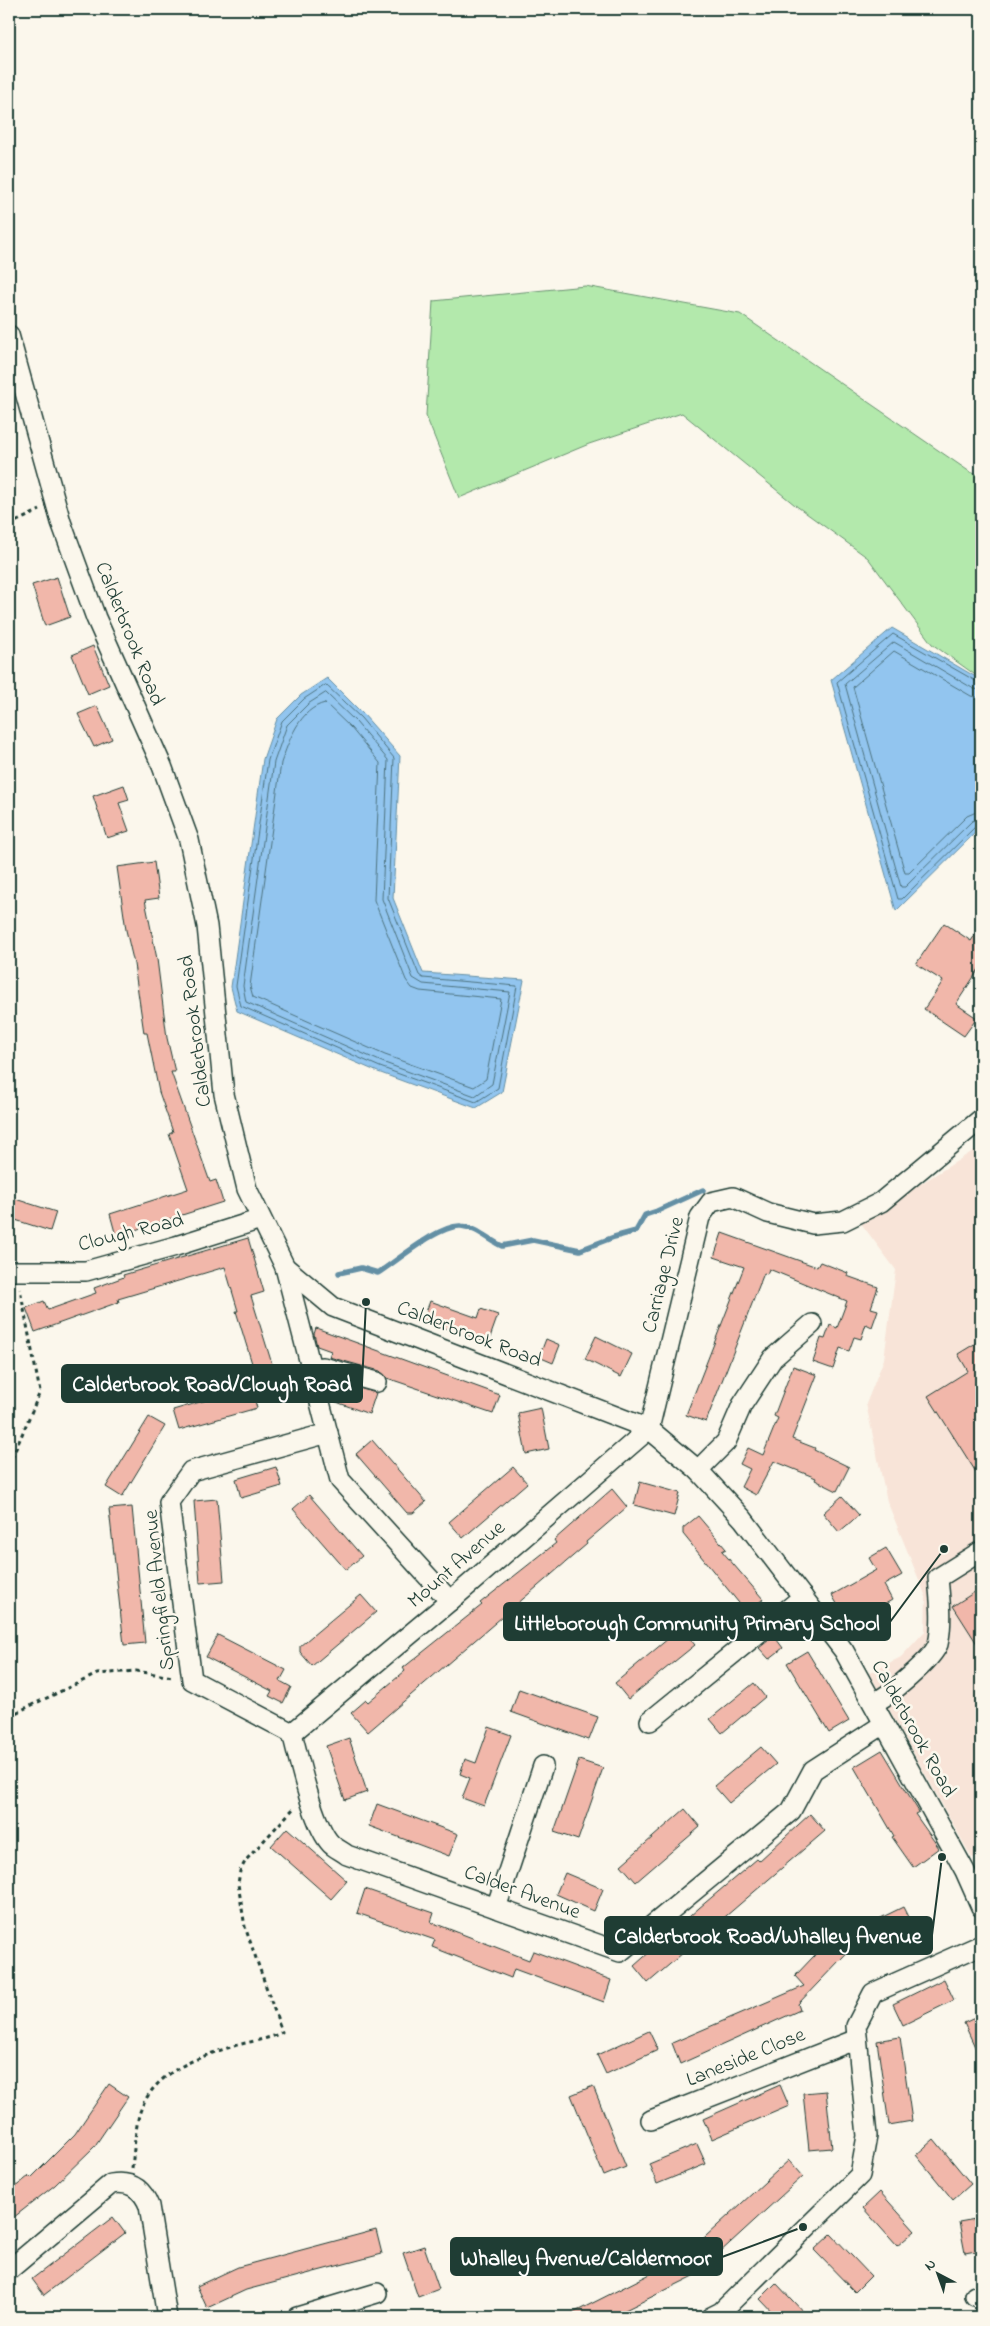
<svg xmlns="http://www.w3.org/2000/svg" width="990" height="2326" font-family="'Indie Flower',sans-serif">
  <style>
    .built { fill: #f8e4d8 }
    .green { fill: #b3e9ac; stroke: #699370 }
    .water { fill: #92c5ef; stroke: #648fa4 }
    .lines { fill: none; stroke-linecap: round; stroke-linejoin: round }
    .shore { stroke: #4d737f; stroke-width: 1 }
    .stream { stroke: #648fa4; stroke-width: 5.5 }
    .building { fill: #f1b7aa; stroke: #1f3d34 }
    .minor-casing { stroke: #1f3d34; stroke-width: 22 }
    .path { stroke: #1f3d34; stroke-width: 3; stroke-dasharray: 4 4; stroke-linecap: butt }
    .minor { stroke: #fbf7ec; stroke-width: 19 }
    .labels { text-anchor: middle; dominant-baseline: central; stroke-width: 5; stroke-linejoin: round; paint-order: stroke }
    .street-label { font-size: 21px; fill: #1f3d34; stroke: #fbf7ec }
    .leader { fill: none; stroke: #1f3d34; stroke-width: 2 }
    .callout-dot { fill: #1f3d34; stroke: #fbf7ec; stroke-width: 2 }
    .callout { fill: #1f3d34; stroke: #1f3d34; stroke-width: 2 }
    .callout-label { font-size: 22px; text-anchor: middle; font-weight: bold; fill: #fff }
  </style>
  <rect width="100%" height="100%" fill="#fbf7ec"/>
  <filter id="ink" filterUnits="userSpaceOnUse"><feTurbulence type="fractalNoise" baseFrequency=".02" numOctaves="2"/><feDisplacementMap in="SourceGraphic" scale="10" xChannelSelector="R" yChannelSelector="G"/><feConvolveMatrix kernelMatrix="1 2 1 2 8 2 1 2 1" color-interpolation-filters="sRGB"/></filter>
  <g filter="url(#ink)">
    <!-- built -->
    <path class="built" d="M 981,1146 L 981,1855 L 972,1858 L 869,1673 L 901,1657 L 925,1631 L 926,1597 L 887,1501 L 866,1404 L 884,1359 L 896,1270 L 860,1222 Z"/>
    <!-- green -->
    <path class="green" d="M 585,286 L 740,314 L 970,472 L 981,476 L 981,679 L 932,644 L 868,558 L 795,505 L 682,413 L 589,444 L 459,498 L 426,416 L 433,301 Z"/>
    <!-- water -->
    <g class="water">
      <path d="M 892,628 L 981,680 L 981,827 L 896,911 L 831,680 Z"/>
      <path d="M 327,678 L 364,715 L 400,756 L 393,898 L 423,973 L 524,980 L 502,1092 L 476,1108 L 378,1072 L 237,1011 L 231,987 L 263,759 L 277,719 L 301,695 Z"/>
    </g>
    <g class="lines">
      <!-- shore -->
      <g class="shore">
        <path d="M 981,684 L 893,634 L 837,682 L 898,899 L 902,899 L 976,826 L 981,824"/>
        <path d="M 326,685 L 361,718 L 394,758 L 388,898 L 419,975 L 423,978 L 517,986 L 498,1088 L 476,1102 L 380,1067 L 241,1006 L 236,986 L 268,760 L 282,721 L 304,699 Z"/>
        <path d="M 981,690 L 974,689 L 894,642 L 845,684 L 901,887 L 905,887 L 972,821 L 981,818"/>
        <path d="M 326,693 L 356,722 L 388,760 L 382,899 L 413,978 L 423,984 L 510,992 L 492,1084 L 475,1096 L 382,1062 L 246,1002 L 243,986 L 274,762 L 287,725 L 308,704 Z"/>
        <path d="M 981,698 L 971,696 L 894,651 L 853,687 L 905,873 L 909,873 L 967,816 L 981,810"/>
        <path d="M 325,703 L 351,728 L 380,763 L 374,900 L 406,980 L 412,988 L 420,991 L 501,999 L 486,1079 L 474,1087 L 385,1055 L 253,997 L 250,986 L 281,763 C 289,741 299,709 325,703 Z"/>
      </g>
      <!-- stream -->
      <path class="stream" d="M 339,1273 L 361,1268 L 378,1273 C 397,1261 440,1224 461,1226 C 476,1227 489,1240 502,1246 L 533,1240 L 580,1250 L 614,1237 L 636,1231 L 645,1215 L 657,1211 L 703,1190"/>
    </g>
    <!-- building -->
    <g class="building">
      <path d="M 57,577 L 70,617 L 45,626 L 32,585 Z"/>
      <path d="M 93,646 L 109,685 L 88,694 L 72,655 Z"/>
      <path d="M 97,706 L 112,739 L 94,747 L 78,714 Z"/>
      <path d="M 124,785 L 129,800 L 119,803 L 129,831 L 107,838 L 93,796 Z"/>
      <path d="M 154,862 L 159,898 L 145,900 L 157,959 L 167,1038 L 175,1072 L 171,1072 L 210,1182 L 216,1180 L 223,1202 L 116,1236 L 110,1214 L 188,1189 L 169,1134 L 173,1132 L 159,1092 L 147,1033 L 144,1033 L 134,964 L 126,930 L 117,867 Z"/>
      <path d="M 944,923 L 971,941 L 981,926 L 981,966 L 956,1004 L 977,1018 L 964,1036 L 924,1009 L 943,981 L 916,964 Z"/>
      <path d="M 9,1197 L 56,1212 L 50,1231 L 9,1218 Z"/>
      <path d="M 722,1233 L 817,1267 L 820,1262 L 848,1273 L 847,1276 L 878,1287 L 871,1308 L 878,1310 L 872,1327 L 866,1324 L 861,1339 L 854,1337 L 849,1351 L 840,1348 L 833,1369 L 813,1362 L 821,1338 L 825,1339 L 830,1325 L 837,1328 L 847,1301 L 769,1269 L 767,1274 L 764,1273 L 706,1422 L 686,1415 L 744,1267 L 714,1257 Z"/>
      <path d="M 248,1238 L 264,1292 L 251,1296 L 272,1364 L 254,1370 L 236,1311 L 238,1311 L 225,1267 L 118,1299 L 119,1302 L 35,1332 L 26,1308 L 44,1301 L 48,1310 L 96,1293 L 94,1288 L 124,1277 L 123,1275 Z"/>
      <path d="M 430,1301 L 478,1318 L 481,1309 L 498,1315 L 488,1343 L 423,1320 Z"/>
      <path d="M 316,1328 L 500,1395 L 493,1414 L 387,1378 L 380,1371 L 329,1357 L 331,1351 L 317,1346 L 314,1334 Z"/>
      <path d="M 596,1336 L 632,1354 L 621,1377 L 585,1359 Z"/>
      <path d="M 546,1339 L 560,1345 L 553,1363 L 539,1357 Z"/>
      <path d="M 981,1340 L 981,1480 L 928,1396 L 968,1371 L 958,1354 Z"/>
      <path d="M 793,1366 L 817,1375 L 792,1439 L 815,1448 L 814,1450 L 849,1467 L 837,1491 L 815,1480 L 816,1478 L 774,1461 L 756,1495 L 741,1487 L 750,1469 L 740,1464 L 748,1448 L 763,1455 L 778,1418 L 774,1416 Z"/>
      <path d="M 337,1382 L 376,1393 L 369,1414 L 331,1400 Z"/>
      <path d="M 251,1387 L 257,1408 L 179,1430 L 173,1410 Z"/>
      <path d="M 541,1408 L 549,1449 L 526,1454 L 518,1413 Z"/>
      <path d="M 149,1417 L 165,1426 L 122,1497 L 106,1487 Z"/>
      <path d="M 372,1440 L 426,1502 L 413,1513 L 407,1513 L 356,1454 Z"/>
      <path d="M 276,1467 L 282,1486 L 241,1498 L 236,1479 Z"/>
      <path d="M 513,1467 L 527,1483 L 463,1538 L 449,1522 Z"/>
      <path d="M 640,1482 L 680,1493 L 674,1516 L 634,1505 Z"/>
      <path d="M 612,1489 L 627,1507 L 586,1542 L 587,1544 L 368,1732 L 351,1713 L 366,1700 L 368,1702 L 405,1671 L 403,1668 L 482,1605 L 480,1603 L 556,1543 L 554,1540 Z"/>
      <path d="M 309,1495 L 362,1556 L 346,1570 L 293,1509 Z"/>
      <path d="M 842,1496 L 859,1515 L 839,1532 L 823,1513 Z"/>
      <path d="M 217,1499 L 224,1581 L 200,1583 L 194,1501 Z"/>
      <path d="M 132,1507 L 145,1643 L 124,1645 L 109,1509 Z"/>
      <path d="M 698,1516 L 726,1549 L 722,1551 L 763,1599 L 747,1613 L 683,1534 L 683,1528 Z"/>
      <path d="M 886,1548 L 902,1575 L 884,1585 L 892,1600 L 849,1625 L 832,1595 L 876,1570 L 869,1558 Z"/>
      <path d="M 981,1588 L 981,1650 L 953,1606 Z"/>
      <path d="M 361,1595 L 376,1612 L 312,1666 L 300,1652 L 300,1646 Z"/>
      <path d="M 681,1628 L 695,1645 L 628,1699 L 615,1683 Z"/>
      <path d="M 218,1635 L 286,1670 L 280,1681 L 291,1687 L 283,1703 L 269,1696 L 272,1691 L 206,1657 Z"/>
      <path d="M 774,1636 L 783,1648 L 769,1659 L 759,1648 Z"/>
      <path d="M 807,1651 L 849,1721 L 829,1733 L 787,1663 Z"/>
      <path d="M 754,1683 L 765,1697 L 722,1733 L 710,1719 Z"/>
      <path d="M 519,1689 L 598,1717 L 589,1740 L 511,1712 Z"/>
      <path d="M 489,1727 L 511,1735 L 484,1806 L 462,1798 L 470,1778 L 460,1774 L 465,1759 L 476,1763 Z"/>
      <path d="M 349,1738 L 367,1792 L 345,1800 L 326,1746 Z"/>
      <path d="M 761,1747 L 776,1764 L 729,1803 L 714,1786 Z"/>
      <path d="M 882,1750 L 919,1812 L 915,1814 L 939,1848 L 913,1867 L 892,1837 L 894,1836 L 854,1767 Z"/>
      <path d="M 579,1760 L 603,1768 L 578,1840 L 554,1832 Z"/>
      <path d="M 377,1804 L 458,1834 L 449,1856 L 369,1826 Z"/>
      <path d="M 685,1809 L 700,1827 L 636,1882 L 621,1865 Z"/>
      <path d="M 810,1814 L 825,1831 L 648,1983 L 634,1966 L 699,1908 L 757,1859 L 759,1861 Z"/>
      <path d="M 287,1828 L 347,1881 L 331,1899 L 271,1846 Z"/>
      <path d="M 565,1873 L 603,1889 L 594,1911 L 556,1894 Z"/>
      <path d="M 365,1889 L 434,1913 L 431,1922 L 529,1960 L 533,1951 L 611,1980 L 604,2002 L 514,1969 L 511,1978 L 432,1947 L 435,1940 L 357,1913 Z"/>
      <path d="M 903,1907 L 913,1927 L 867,1949 L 861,1938 L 798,2004 L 800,2010 L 680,2064 L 672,2043 L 804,1986 L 795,1976 L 832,1937 L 836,1940 Z"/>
      <path d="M 944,1979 L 954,2000 L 903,2025 L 893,2004 Z"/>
      <path d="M 981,2015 L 981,2060 L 964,2023 Z"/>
      <path d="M 649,2031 L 658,2050 L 606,2074 L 597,2055 Z"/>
      <path d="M 900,2037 L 912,2121 L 889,2125 L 877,2041 Z"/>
      <path d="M 109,2084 L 128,2097 L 94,2147 L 55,2185 L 9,2221 L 9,2192 L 29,2176 L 31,2178 L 75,2134 Z"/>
      <path d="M 780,2085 L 789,2106 L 712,2139 L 703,2119 Z"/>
      <path d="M 593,2086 L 626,2167 L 604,2176 L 571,2095 Z"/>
      <path d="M 826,2091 L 832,2148 L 809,2150 L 803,2093 Z"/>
      <path d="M 934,2139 L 971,2184 L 953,2200 L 916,2155 Z"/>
      <path d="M 697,2144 L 706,2164 L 657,2184 L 649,2164 Z"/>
      <path d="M 789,2160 L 803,2176 L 694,2276 L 611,2317 L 565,2317 L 682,2258 Z"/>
      <path d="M 880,2192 L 915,2231 L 897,2246 L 863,2208 Z"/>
      <path d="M 113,2217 L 125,2233 L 44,2295 L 32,2279 Z"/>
      <path d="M 981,2218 L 981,2250 L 965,2253 L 959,2222 Z"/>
      <path d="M 376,2230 L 382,2254 L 246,2290 L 207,2308 L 197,2286 L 238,2267 Z"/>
      <path d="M 831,2234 L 871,2276 L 855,2292 L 814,2250 Z"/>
      <path d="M 424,2246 L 439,2289 L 418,2297 L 403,2253 Z"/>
      <path d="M 776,2283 L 808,2317 L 777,2317 L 760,2299 Z"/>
    </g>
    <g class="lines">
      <!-- minor casing -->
      <g class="minor-casing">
        <g id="minor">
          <path d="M 9,335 L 61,522 L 96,618 L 162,766 L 189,840 L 207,926 L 224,1094 L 247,1189 L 285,1267 L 333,1307 L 649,1429 L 698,1470 L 743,1519 L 844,1651 L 965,1871 L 981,1907"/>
          <path d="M 285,1267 L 340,1480 L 450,1601"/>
          <path d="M 9,1271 L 86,1271 L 176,1246 L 261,1219"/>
          <path d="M 311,1368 L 323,1367 L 377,1382"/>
          <path d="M 649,1429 L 700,1217 L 711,1202 L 733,1197 L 768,1213 L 813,1224 L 843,1221 L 881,1202 L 981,1119"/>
          <path d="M 698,1470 L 726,1442 L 742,1405 L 773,1358 L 812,1324"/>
          <path d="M 873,1703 C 888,1697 933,1659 938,1644 C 943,1623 940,1599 938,1578 L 981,1551"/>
          <path d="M 650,1721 L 803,1597"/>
          <path d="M 292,1733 C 299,1759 313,1826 331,1844 C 335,1848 342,1851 347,1855 L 620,1952 L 791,1811 L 813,1770 L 884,1724"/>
          <path d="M 292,1733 L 192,1680 L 169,1502 L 191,1471 L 328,1433"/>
          <path d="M 292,1733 L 450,1601 L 649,1429"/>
          <path d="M 496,1908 L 543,1766"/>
          <path d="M 651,2120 L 857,2039"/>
          <path d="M 9,2270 L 111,2184 C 130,2181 142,2188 149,2206 L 167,2317"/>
          <path d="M 975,2296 L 981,2296"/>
          <path d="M 297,2317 L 377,2293"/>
          <path d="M 711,2317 L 721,2312 L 860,2175 L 867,2136 L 856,2026 L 873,1993 L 981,1945"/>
        </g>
      </g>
      <!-- path -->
      <g class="path">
        <path d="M 9,525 L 40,510"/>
        <path d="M 9,1465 L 40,1392 L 20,1289"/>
        <path d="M 9,1716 L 97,1674 L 136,1671 L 173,1677"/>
        <path d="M 132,2168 C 134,2151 135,2132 139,2115 C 152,2072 196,2058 234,2046 C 250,2041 268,2040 282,2032 L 245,1927 L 238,1884 L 240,1871 L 246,1860 L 294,1808"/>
      </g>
      <!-- minor -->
      <use href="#minor" class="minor"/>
    </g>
  </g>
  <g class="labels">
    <!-- street labels -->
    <g class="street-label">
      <text transform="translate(129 634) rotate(68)">Calderbrook Road</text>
      <text transform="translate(196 1031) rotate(-97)">Calderbrook Road</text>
      <text transform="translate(131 1233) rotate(-14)">Clough Road</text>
      <text transform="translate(664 1275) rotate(-76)">Carriage Drive</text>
      <text transform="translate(469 1335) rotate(21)">Calderbrook Road</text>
      <text transform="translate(457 1565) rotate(-41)">Mount Avenue</text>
      <text transform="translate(160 1590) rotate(-96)">Springfield Avenue</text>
      <text transform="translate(913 1729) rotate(61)">Calderbrook Road</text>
      <text transform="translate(522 1893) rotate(20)">Calder Avenue</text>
      <text transform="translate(746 2058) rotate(-22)">Laneside Close</text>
    </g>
  </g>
  <!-- callouts -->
  <path class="leader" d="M366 1302L362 1384M944 1549L890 1622M942 1857L932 1935M803 2227L722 2257"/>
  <g class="callout-dot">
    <circle cx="366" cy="1302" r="5"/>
    <circle cx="944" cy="1549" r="5"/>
    <circle cx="942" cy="1857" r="5"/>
    <circle cx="803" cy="2227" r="5"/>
  </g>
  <g class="callout">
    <rect x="62" y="1365" width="300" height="37" rx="5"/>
    <rect x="504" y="1603" width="386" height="37" rx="5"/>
    <rect x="605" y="1917" width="327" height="37" rx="5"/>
    <rect x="451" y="2238" width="271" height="37" rx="5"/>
  </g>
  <g class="callout-label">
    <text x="212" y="1391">Calderbrook Road/Clough Road</text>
    <text x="697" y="1630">Littleborough Community Primary School</text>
    <text x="768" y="1943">Calderbrook Road/Whalley Avenue</text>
    <text x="586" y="2265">Whalley Avenue/Caldermoor</text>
  </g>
  <!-- margin -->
  <rect width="990" height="2326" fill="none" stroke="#fbf7ec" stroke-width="30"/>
  <rect x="15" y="15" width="960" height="2296" fill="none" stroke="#1f3d34" stroke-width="2" filter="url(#ink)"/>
  <!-- north arrow -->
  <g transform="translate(938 2274) rotate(319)" stroke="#fbf7ec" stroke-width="4" paint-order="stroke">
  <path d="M0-4L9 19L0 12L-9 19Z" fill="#1f3d34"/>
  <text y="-8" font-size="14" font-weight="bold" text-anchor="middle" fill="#1f3d34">N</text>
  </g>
</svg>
